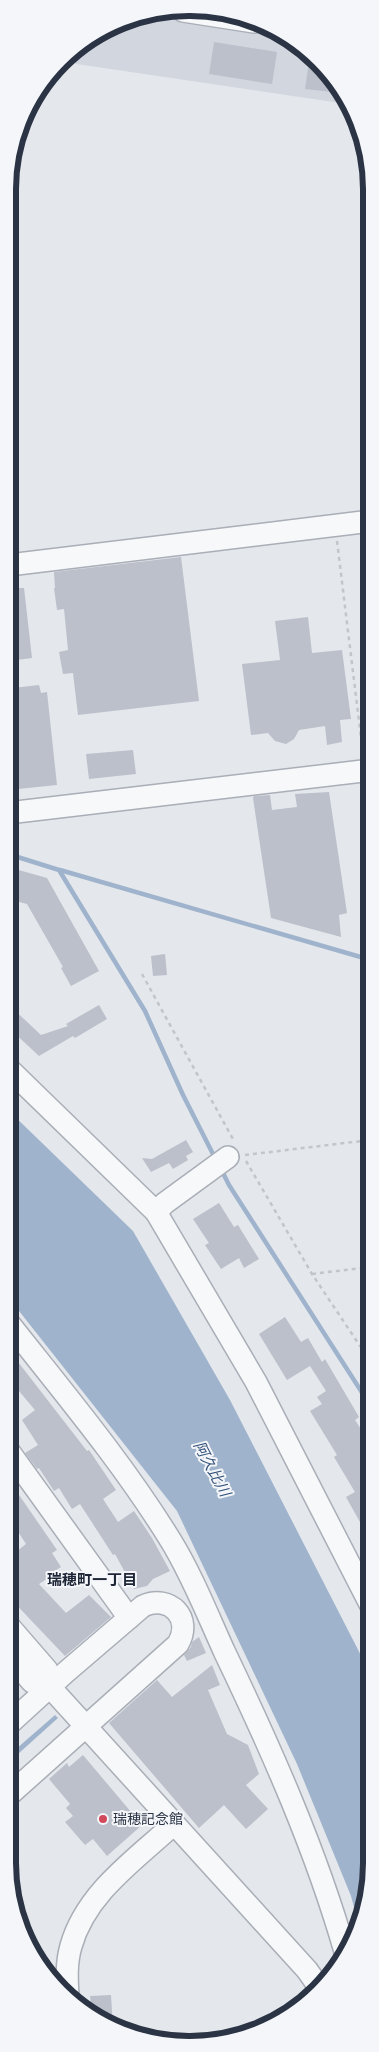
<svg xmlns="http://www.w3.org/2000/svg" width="379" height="2052" font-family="'Roboto Condensed','Noto Sans JP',sans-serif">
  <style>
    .built { fill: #d2d6de }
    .water { fill: #9fb4cc }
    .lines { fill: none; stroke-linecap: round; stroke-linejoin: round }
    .stream { stroke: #9fb4cc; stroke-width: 4.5 }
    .building { fill: #bbc0ca }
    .minor-casing { stroke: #a9aeb7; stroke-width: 24 }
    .path { stroke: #c2c5cb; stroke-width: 2.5; stroke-dasharray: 4 4; stroke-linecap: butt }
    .minor { stroke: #f7f8fa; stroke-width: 21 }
    .poi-dot { fill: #d1495b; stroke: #f4f6f9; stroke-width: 2 }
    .labels { text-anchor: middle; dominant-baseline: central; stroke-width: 4; stroke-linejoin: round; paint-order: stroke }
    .poi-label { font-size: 14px; fill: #2b3445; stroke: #f4f6f9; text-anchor: start }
    .water-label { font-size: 15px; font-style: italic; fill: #34527a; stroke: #f4f6f9 }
    .neighbourhood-label { font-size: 15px; font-weight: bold; fill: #1d2536; stroke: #f4f6f9 }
    .rim { fill: none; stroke: #2b3445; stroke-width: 6 }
  </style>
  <rect width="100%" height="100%" fill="#e4e7ec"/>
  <!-- built -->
  <path class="built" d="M 213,9 L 270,26 L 318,61 L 347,104 L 63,62 L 78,45 L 142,14 Z"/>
  <!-- water -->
  <g class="water">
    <path d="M 8,1110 L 133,1231 L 230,1400 L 370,1673 L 370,1886 L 358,1922 L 351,1896 L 297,1764 L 177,1511 L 8,1297 Z"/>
    <path d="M 55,1715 L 58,1718 L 8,1763 L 8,1756 Z"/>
  </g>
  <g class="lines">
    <!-- stream -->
    <g class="stream">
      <path d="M 8,854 L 59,870 L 145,1011 L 183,1095 L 215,1158"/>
      <path d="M 60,870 L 371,960"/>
      <path d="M 221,1169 L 229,1185 L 370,1405"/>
    </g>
  </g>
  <!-- building -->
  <g class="building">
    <path d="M 214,42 L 277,52 L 272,84 L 209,74 Z"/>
    <path d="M 310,55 L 318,61 L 340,93 L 305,89 Z"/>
    <path d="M 181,557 L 199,701 L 78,715 L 73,673 L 63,674 L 59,652 L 68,650 L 64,609 L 57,610 L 54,588 L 55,588 L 54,572 Z"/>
    <path d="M 9,588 L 24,588 L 32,658 L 9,661 Z"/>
    <path d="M 308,617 L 312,653 L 342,650 L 351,719 L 340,720 L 342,742 L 327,745 L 325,726 L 299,730 L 294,739 L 286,744 L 275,741 L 268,733 L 251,735 L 242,664 L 280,660 L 275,621 Z"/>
    <path d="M 39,685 L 41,693 L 47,692 L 57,785 L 8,790 L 9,696 L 13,695 L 13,688 Z"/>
    <path d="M 133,750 L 136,774 L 89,779 L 86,754 Z"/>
    <path d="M 329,792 L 347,913 L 339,915 L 341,937 L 271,918 L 253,798 L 254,796 L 270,795 L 272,810 L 297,807 L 295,794 Z"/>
    <path d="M 8,867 L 47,878 L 99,971 L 71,986 L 61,968 L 63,967 L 27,904 L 8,899 Z"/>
    <path d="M 165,954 L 167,975 L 153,976 L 151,956 Z"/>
    <path d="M 8,1004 L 41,1035 L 68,1026 L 66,1024 L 99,1005 L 107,1019 L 75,1038 L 73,1036 L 39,1056 L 8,1027 Z"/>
    <path d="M 186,1140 L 193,1152 L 186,1156 L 188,1160 L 173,1169 L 169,1163 L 151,1172 L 142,1158 L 152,1159 Z"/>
    <path d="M 219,1203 L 234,1227 L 238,1225 L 259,1259 L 244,1268 L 239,1258 L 221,1269 L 205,1245 L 209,1243 L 193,1219 Z"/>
    <path d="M 285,1317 L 301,1342 L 308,1338 L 322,1362 L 325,1359 L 359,1417 L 355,1420 L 370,1443 L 370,1540 L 346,1497 L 355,1492 L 334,1457 L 337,1455 L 310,1411 L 322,1404 L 317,1397 L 326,1391 L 310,1366 L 287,1380 L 259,1334 Z"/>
    <path d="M 8,1349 L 87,1451 L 89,1450 L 116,1490 L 103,1499 L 118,1522 L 134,1511 L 152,1538 L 170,1571 L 153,1579 L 147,1586 L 134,1589 L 115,1554 L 113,1555 L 80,1504 L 72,1509 L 59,1488 L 54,1491 L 39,1468 L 37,1469 L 25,1453 L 38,1445 L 22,1420 L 35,1410 L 8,1378 Z"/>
    <path d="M 17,1492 L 57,1550 L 52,1553 L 61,1567 L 53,1572 L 54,1574 L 39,1584 L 66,1613 L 89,1595 L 111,1617 L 65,1656 L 8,1596 L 8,1583 L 16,1576 L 8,1565 L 8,1558 L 26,1544 L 8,1516 L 8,1498 Z"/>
    <path d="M 199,1637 L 206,1653 L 187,1661 L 184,1655 L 191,1647 L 192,1642 Z"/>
    <path d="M 212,1665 L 220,1685 L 208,1690 L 227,1734 L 248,1745 L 259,1774 L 246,1785 L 268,1809 L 246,1829 L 224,1805 L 199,1828 L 109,1723 L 157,1680 L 172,1697 Z"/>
    <path d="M 83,1755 L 142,1825 L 107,1856 L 93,1839 L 85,1845 L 65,1822 L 73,1816 L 66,1808 L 70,1804 L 49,1779 L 67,1763 L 69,1767 Z"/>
    <path d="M 111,1995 L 113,2027 L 92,2013 L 90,1996 Z"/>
  </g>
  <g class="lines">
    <!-- minor casing -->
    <g class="minor-casing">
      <g id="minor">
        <path d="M 183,11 L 254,22"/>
        <path d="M 9,565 L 371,521"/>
        <path d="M 8,813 L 371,770"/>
        <path d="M 8,1068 L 156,1212 L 256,1382 L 370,1604"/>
        <path d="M 156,1212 L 165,1203 L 228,1157"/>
        <path d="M 8,1322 C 64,1393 123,1463 171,1541 C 192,1575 208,1616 225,1653 C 272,1751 316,1850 346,1955"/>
        <path d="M 8,1450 L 129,1618"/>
        <path d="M 8,1625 L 47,1670 L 50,1687"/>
        <path d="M 8,1654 L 32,1682 L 50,1687 L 307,1970 L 319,1987"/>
        <path d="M 8,1796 L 178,1644 C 193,1618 170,1594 143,1606 L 66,1672 L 8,1725"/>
        <path d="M 68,1996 C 67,1980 66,1963 71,1946 C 86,1893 135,1860 174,1824"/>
      </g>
    </g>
    <!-- path -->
    <g class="path">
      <path d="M 337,541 L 363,754"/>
      <path d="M 142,974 L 234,1141"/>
      <path d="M 245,1155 L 370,1140"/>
      <path d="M 246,1161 L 312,1274 L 370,1361"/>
      <path d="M 312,1274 L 370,1267"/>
    </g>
    <!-- minor -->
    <use href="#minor" class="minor"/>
  </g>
  <!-- markers -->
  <circle class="poi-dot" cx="103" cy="1819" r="5"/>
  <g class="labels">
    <!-- poi labels -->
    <g class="poi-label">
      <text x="113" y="1819">瑞穂記念館</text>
    </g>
    <!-- water labels -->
    <g class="water-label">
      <text transform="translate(212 1469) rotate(62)">阿久比川</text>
    </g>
    <!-- neighbourhood labels -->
    <g class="neighbourhood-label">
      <text x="92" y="1580">瑞穂町一丁目</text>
    </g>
  </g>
  <!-- crop -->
  <path d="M0 0H379V2052H0ZM189 16H190A173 173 0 0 1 363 189V1863A173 173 0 0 1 190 2036H189A173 173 0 0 1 16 1863V189A173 173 0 0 1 189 16Z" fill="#f4f6f9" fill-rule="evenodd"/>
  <path class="rim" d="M189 16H190A173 173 0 0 1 363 189V1863A173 173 0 0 1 190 2036H189A173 173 0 0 1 16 1863V189A173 173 0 0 1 189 16Z"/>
</svg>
